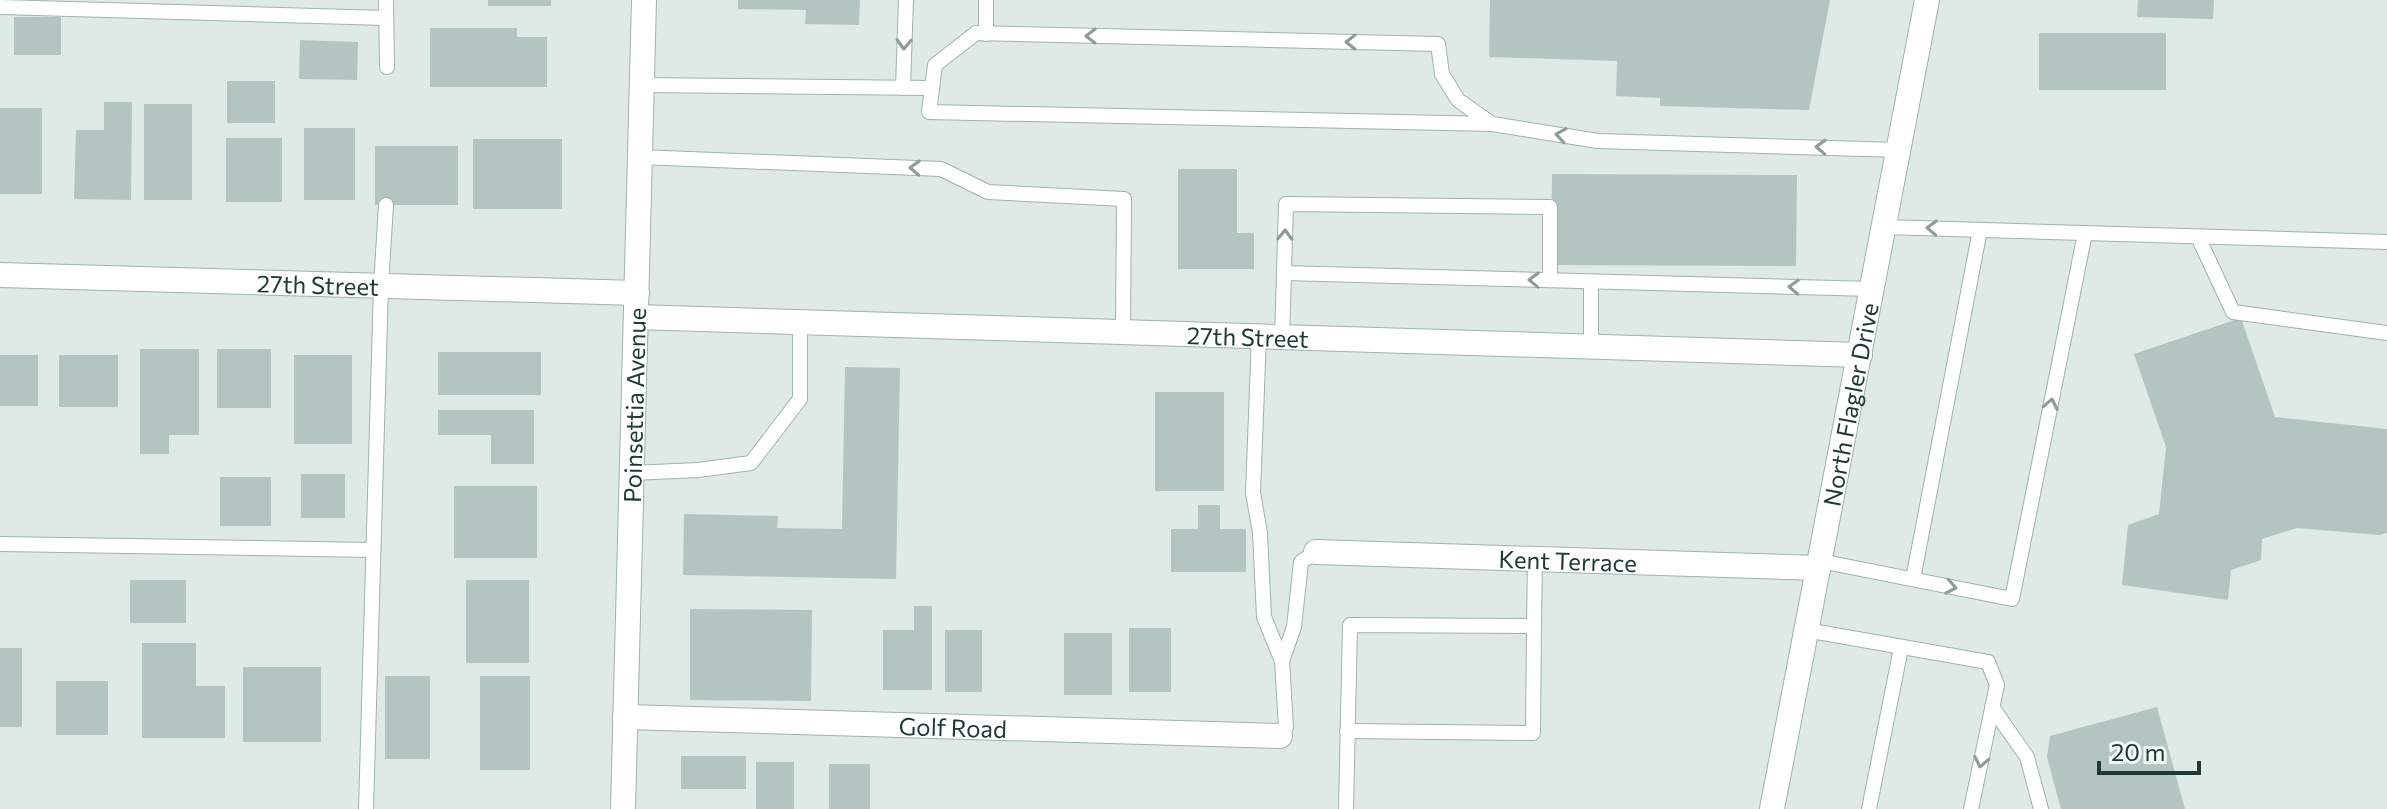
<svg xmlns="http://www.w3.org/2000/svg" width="2387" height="809" font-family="Commissioner,sans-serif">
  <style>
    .building { fill: #b4c4c0 }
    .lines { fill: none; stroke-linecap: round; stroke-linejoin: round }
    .service-casing { stroke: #a2b1ae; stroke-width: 16 }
    .minor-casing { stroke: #a2b1ae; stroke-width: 26 }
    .tertiary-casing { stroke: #a2b1ae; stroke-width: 26 }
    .service { stroke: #fff; stroke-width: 14 }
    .minor { stroke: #fff; stroke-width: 24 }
    .tertiary { stroke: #fff; stroke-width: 24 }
    .oneway { stroke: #909c9a }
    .labels { text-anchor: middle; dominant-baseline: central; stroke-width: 6; stroke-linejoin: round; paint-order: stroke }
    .street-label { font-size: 24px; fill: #203936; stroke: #eff6f4 }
  </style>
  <rect width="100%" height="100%" fill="#dfeae6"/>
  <!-- building -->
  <g class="building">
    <rect x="488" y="0" width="63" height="6"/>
    <path d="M 738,0 L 860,0 L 859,25 L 805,24 L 806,10 L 738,9 Z"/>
    <path d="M 1490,0 L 1830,0 L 1809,110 L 1660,106 L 1660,98 L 1616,96 L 1617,61 L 1489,57 Z"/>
    <path d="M 2138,0 L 2214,0 L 2213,19 L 2137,17 Z"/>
    <rect x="14" y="17" width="47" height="38"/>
    <path d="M 430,28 L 517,28 L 517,37 L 547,37 L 547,87 L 430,87 Z"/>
    <rect x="2039" y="33" width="127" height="57"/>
    <path d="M 300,40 L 358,42 L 357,80 L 299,79 Z"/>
    <rect x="227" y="81" width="48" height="42"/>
    <path d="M 104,102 L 132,102 L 131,200 L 74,199 L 76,130 L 104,130 Z"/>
    <rect x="144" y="104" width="48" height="96"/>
    <rect x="0" y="108" width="42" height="86"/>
    <rect x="304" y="128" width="51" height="72"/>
    <rect x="226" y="138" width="56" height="64"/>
    <rect x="473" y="139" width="89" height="70"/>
    <rect x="375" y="146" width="83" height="59"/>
    <path d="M 1178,169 L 1237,169 L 1237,233 L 1254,233 L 1254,269 L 1178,269 Z"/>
    <path d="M 1552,174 L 1797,175 L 1796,266 L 1551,265 Z"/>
    <path d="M 2241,318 L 2275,417 L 2387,429 L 2387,533 L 2379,535 L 2297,528 L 2262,539 L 2261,560 L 2231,570 L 2228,600 L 2122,585 L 2128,525 L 2159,514 L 2166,447 L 2134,354 Z"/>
    <path d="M 140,349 L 199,349 L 199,435 L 169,435 L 169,454 L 140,454 Z"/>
    <rect x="217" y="349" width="54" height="59"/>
    <rect x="438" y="352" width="103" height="43"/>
    <rect x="0" y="355" width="38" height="51"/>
    <rect x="59" y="355" width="59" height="52"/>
    <rect x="294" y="355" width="58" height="89"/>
    <path d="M 845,367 L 900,368 L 896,579 L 683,575 L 684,514 L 778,516 L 777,528 L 842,529 Z"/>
    <rect x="1155" y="392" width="69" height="99"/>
    <path d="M 438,410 L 534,410 L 534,464 L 491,464 L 491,435 L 438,435 Z"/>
    <rect x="301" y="474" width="44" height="44"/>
    <rect x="220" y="477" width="51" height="49"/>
    <rect x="454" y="486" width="83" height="72"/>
    <path d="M 1198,505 L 1220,505 L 1220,529 L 1246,529 L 1246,572 L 1171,572 L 1171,529 L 1198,529 Z"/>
    <rect x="130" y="580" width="56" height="43"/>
    <rect x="466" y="580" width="63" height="83"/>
    <path d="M 914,606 L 932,606 L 932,690 L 883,690 L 883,630 L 914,630 Z"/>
    <path d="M 690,609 L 812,610 L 811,701 L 690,700 Z"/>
    <rect x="1129" y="628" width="42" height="64"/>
    <rect x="945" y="630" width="37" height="62"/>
    <rect x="1064" y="633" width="48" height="62"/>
    <path d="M 142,643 L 196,643 L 196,686 L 225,686 L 225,738 L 142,738 Z"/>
    <rect x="0" y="648" width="22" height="79"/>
    <rect x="243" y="667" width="78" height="75"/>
    <rect x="385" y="676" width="45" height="83"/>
    <rect x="480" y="676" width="50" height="94"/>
    <rect x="56" y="681" width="52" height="54"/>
    <path d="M 2157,707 L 2185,809 L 2061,809 L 2047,757 L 2050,736 Z"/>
    <rect x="681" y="756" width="65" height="33"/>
    <rect x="756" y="762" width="38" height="47"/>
    <rect x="829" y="764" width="41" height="45"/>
  </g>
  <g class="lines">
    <!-- service casing -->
    <g class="service-casing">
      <g id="service">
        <path d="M 386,0 L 387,67"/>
        <path d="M 0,7 L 386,18"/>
        <path d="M 986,34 L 986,0"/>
        <path d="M 642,85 L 932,88"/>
        <path d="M 903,88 L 906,0"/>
        <path d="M 1492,124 L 929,112 L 935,65 L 976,33 L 1438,44 L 1442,74 L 1458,100 L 1492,124 L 1598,141 L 1899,150"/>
        <path d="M 640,157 L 941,169 L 988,192 L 1124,199 L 1123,332"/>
        <path d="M 1884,227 L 2387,242"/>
        <path d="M 2198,237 L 2233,312 L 2387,333"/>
        <path d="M 1550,280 L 1550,207 L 1286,204 L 1284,273 L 1872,289"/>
        <path d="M 1591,282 L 1591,346"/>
        <path d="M 1259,336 L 1253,493 L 1260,533 L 1264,617 L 1282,661 L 1286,727 L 1280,736"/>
        <path d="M 1282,337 L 1284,273"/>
        <path d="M 632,473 L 698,470 L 751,463 L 800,399 L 800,322"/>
        <path d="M 0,544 L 373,550"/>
        <path d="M 1820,561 L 2012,599 L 2085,233"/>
        <path d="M 1913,579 L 1980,230"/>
        <path d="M 1806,630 L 1988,662 L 1997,685 L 1971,809"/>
        <path d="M 1282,661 L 1294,627 L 1301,562 L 1316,552"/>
        <path d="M 1992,707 L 2027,757 L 2041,809"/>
        <path d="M 1347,731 L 1533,733 L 1534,626"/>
        <path d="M 366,809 L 381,286 L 386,205"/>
        <path d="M 1346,809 L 1350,625 L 1534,626 L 1535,559"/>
        <path d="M 1869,809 L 1901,648"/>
      </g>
    </g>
    <!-- minor casing -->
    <g class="minor-casing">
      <g id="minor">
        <path id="s1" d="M 0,275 L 637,293"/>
        <path id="s2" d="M 636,317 L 1860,355"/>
        <path id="s3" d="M 1316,552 L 1818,568"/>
        <path id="s4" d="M 625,717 L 1280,736"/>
      </g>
    </g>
    <!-- tertiary casing -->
    <g class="tertiary-casing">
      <g id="tertiary">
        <path id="s5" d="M 623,809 L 644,0"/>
        <path id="s6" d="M 1772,809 L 1927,0"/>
      </g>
    </g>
    <!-- service -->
    <use href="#service" class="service"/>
    <!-- minor -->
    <use href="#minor" class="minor"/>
    <!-- tertiary -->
    <use href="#tertiary" class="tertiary"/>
  </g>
  <!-- one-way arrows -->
  <defs><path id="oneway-chevron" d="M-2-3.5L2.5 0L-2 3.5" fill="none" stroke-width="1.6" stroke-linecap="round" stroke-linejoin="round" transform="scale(2)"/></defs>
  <g class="oneway">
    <use href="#oneway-chevron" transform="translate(1091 36) rotate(-179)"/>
    <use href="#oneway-chevron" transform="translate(1351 42) rotate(-179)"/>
    <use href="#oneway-chevron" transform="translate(904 44) rotate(92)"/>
    <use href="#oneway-chevron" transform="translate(1561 135) rotate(-171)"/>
    <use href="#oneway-chevron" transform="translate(1821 147) rotate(-178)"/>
    <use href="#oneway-chevron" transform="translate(915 168) rotate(-178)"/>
    <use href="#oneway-chevron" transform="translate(1932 228) rotate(-178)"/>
    <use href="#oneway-chevron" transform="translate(1285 235) rotate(-88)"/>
    <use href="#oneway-chevron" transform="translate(1534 280) rotate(-178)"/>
    <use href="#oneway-chevron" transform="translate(1794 287) rotate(-178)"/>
    <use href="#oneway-chevron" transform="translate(2051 404) rotate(-79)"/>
    <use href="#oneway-chevron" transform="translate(1951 587) rotate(11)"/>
    <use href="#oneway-chevron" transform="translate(1981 762) rotate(101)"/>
  </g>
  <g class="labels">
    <!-- street labels -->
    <g class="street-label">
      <text stroke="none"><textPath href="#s1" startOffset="318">27th Street</textPath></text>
      <text stroke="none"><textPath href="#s2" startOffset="612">27th Street</textPath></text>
      <text stroke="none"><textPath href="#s5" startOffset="404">Poinsettia Avenue</textPath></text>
      <text stroke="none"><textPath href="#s6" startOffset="412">North Flagler Drive</textPath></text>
      <text stroke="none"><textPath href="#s3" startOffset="252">Kent Terrace</textPath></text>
      <text stroke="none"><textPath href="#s4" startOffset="328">Golf Road</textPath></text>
    </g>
  </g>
  <!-- scale -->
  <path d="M2099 761v12h100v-12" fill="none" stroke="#203936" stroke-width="4"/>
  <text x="2111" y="761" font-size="24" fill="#203936" stroke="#eff6f4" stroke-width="6" paint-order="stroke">20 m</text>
</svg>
